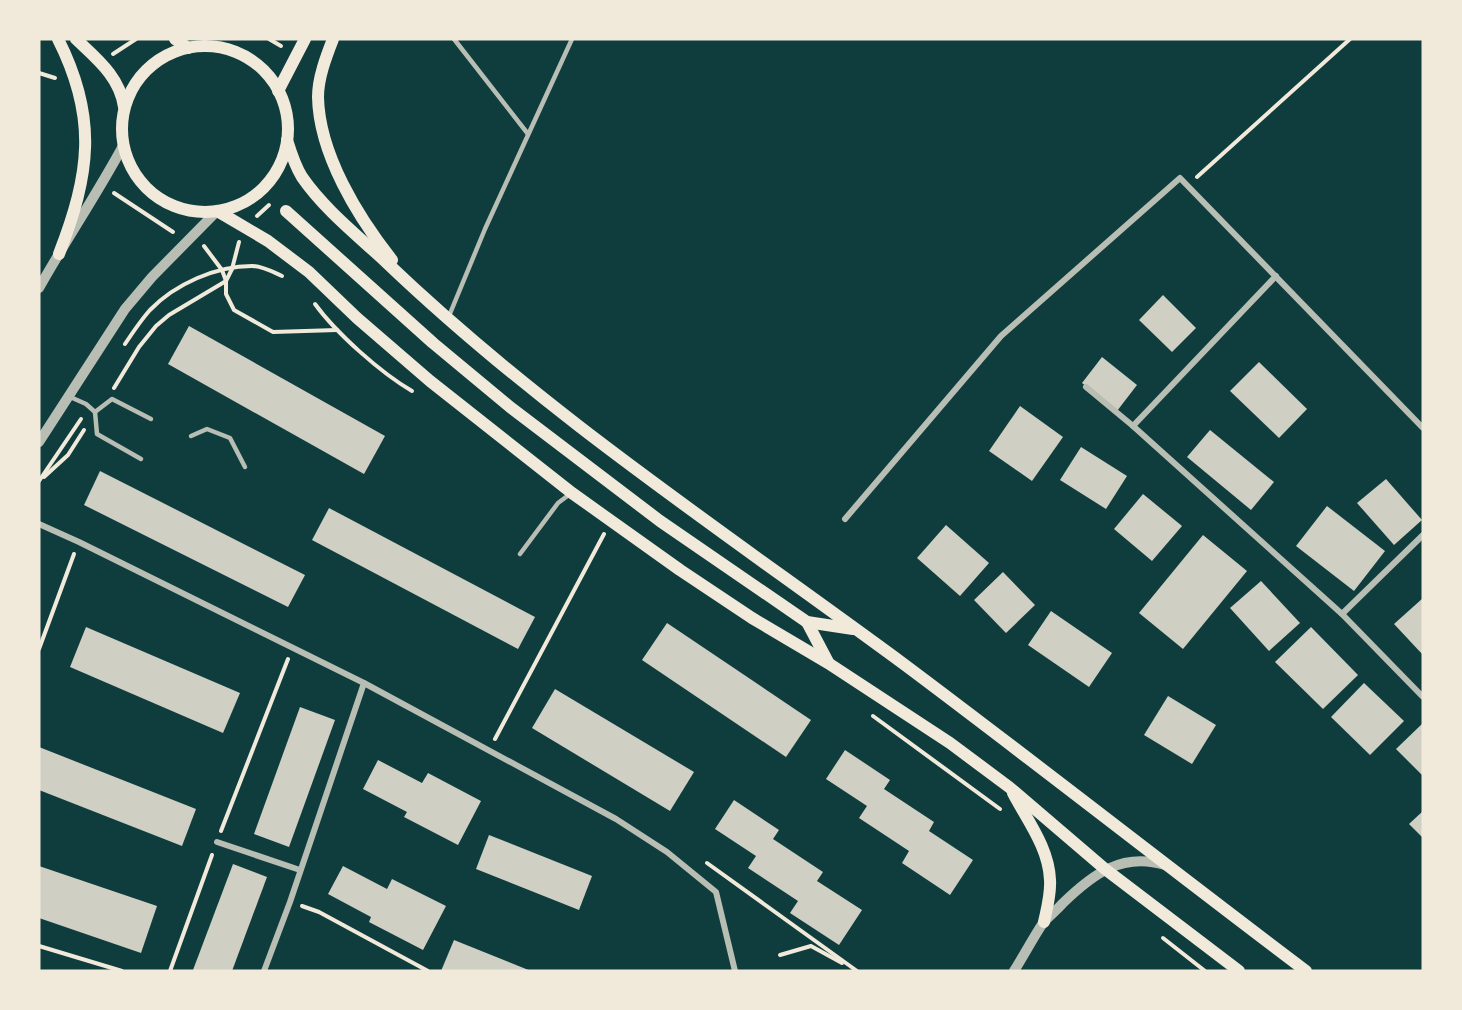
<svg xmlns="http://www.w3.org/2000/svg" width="1462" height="1010" font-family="'Source Sans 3',sans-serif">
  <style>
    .building { fill: #cfcfc3 }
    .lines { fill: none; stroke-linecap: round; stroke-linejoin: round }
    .path { stroke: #f1e9da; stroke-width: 4 }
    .service { stroke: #b8beb3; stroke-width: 4.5 }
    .minor { stroke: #b8beb3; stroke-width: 6 }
    .tertiary { stroke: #b8beb3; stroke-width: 10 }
    .secondary { stroke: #f1e9da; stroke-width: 12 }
  </style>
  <rect width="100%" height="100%" fill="#0f3d3e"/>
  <!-- building -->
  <g class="building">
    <path d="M 1163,295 L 1196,328 L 1172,352 L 1139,320 Z"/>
    <path d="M 189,326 L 385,436 L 364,474 L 168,364 Z"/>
    <path d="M 1102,357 L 1137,385 L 1117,411 L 1082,383 Z"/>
    <path d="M 1259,362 L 1307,409 L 1279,438 L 1230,391 Z"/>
    <path d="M 1020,406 L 1063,437 L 1032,481 L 989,451 Z"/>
    <path d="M 1210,430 L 1274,482 L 1251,510 L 1187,457 Z"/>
    <path d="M 1081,447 L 1127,476 L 1106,509 L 1060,480 Z"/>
    <path d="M 100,471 L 305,575 L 288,607 L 84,505 Z"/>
    <path d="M 1386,479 L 1422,520 L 1394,545 L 1357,503 Z"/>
    <path d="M 1143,494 L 1182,526 L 1152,561 L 1114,529 Z"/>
    <path d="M 1327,506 L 1385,551 L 1354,591 L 1296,546 Z"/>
    <path d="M 329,508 L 535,617 L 518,649 L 312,540 Z"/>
    <path d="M 946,525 L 989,563 L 960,596 L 917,558 Z"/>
    <path d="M 1203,535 L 1247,571 L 1183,649 L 1139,613 Z"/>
    <path d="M 1003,572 L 1035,605 L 1006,633 L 974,600 Z"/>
    <path d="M 1261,581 L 1300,623 L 1269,651 L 1230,608 Z"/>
    <path d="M 1423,598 L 1423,655 L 1394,624 Z"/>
    <path d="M 1051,611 L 1112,653 L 1089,687 L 1028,645 Z"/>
    <path d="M 667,623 L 811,720 L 786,757 L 642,660 Z"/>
    <path d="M 86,627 L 240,693 L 223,733 L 70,667 Z"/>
    <path d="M 1311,627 L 1358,675 L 1323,709 L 1275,662 Z"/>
    <path d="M 1364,683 L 1404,721 L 1370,755 L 1331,717 Z"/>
    <path d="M 555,689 L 694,772 L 670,811 L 532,728 Z"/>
    <path d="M 1168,696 L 1216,725 L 1192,764 L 1144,735 Z"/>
    <path d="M 300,707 L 335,720 L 289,847 L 254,834 Z"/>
    <path d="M 1423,723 L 1423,776 L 1396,749 Z"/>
    <path d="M 39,747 L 196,809 L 182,846 L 39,790 Z"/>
    <path d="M 845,750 L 890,780 L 884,789 L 934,822 L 929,831 L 973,860 L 950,895 L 902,863 L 909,851 L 859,818 L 867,806 L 826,779 Z"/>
    <path d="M 378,760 L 422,783 L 428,773 L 481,801 L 458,845 L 404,817 L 407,812 L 363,789 Z"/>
    <path d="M 734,800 L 779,830 L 773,839 L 823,872 L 817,881 L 862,910 L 839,945 L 790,913 L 798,901 L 748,868 L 756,856 L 715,829 Z"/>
    <path d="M 1423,811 L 1423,838 L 1409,824 Z"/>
    <path d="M 489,835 L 592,876 L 579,910 L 476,869 Z"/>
    <path d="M 233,864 L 267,877 L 232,971 L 195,971 L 193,970 Z"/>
    <path d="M 39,866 L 157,906 L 141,953 L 39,918 Z"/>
    <path d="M 343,866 L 387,889 L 392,879 L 446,906 L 423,950 L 369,922 L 371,917 L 328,894 Z"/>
    <path d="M 454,940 L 531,971 L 441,971 Z"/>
  </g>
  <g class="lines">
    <!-- path -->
    <g class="path">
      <path d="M 269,39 L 281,46"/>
      <path d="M 113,54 L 136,39"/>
      <path d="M 39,73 L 55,78"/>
      <path d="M 1197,177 L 1350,39"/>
      <path d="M 114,193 L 173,232"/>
      <path d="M 257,216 L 269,205"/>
      <path d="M 204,246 L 222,270 L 226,281 L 226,294 L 234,310 L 273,332 L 337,330"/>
      <path d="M 315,304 C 336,333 381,373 412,391"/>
      <path d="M 125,344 C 133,332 141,320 150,310 C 175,284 216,266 252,266 C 262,266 273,272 282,276"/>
      <path d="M 114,388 L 139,347 L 156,326 L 169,315 L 226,281 L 232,269 L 239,242"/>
      <path d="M 44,477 L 68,455 L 84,430"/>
      <path d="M 39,481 L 81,419"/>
      <path d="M 39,649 L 74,554"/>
      <path d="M 873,716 L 1000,809"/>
      <path d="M 495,739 L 604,534"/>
      <path d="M 221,831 L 288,659"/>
      <path d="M 707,863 L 857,971"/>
      <path d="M 302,906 L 319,912 L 428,971"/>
      <path d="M 1163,938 L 1205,971"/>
      <path d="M 39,946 L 122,971"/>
      <path d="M 780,955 L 811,946 L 842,963"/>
      <path d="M 170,971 L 212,855"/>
    </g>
    <!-- service -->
    <g class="service">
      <path d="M 454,39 L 528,134"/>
      <path d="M 449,316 L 485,229 L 572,39"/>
      <path d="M 68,396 L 86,404 L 95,412 L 112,399 L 151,419"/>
      <path d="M 95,412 L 97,434 L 141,459"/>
      <path d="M 191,436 L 207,429 L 230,438 L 245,467"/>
      <path d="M 520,554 L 558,503 L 570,494"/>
    </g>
    <!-- minor -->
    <g class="minor">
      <path d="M 1086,387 L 1133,426 L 1342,614 L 1423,697"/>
      <path d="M 1133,426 L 1276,276"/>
      <path d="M 845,519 L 1001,336 L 1180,178 L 1423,428"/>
      <path d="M 39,524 L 79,542 L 364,683 L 616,819 L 667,852 L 716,892 L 735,971"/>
      <path d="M 1342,614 L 1423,535"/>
      <path d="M 217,842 L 300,870"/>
      <path d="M 264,971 L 290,902 L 364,683"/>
    </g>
    <!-- tertiary -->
    <g class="tertiary">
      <path d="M 39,288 C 66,240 97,194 123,146"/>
      <path d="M 39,442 L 125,309 L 152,277 L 215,213"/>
      <path d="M 1014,971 C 1024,955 1033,938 1043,923 C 1049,916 1057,910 1063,903 C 1093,874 1122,852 1165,865"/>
    </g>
    <!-- secondary -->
    <g class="secondary">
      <path d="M 58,39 C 98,118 90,174 59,254"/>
      <path d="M 76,39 C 97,59 120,77 124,107"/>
      <path d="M 175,39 L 188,48"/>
      <path d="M 333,39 C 326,57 318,78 318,97 C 319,154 358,217 392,260"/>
      <circle cx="205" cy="129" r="83"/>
      <path d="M 278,91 L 305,39"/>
      <path d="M 287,140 C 291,153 295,166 302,177 C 324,209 357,235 386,262 C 545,414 729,535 905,665 C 1040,766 1172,870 1306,971"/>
      <path d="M 286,211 L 433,343 L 510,407 L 660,521 L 807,622 L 853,629"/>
      <path d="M 219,212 L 268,241 L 309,272 L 357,318 L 430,381 L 572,493 L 680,570 L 752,618 L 828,663 L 950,743 L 1009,787 L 1105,869 L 1239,971"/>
      <path d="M 807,622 L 828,662"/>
      <path d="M 1013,793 C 1027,820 1049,848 1050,880 C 1051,894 1047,908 1044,922"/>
    </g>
  </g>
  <!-- border -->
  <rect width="1462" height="1010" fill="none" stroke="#f1e9da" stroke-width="81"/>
</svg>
